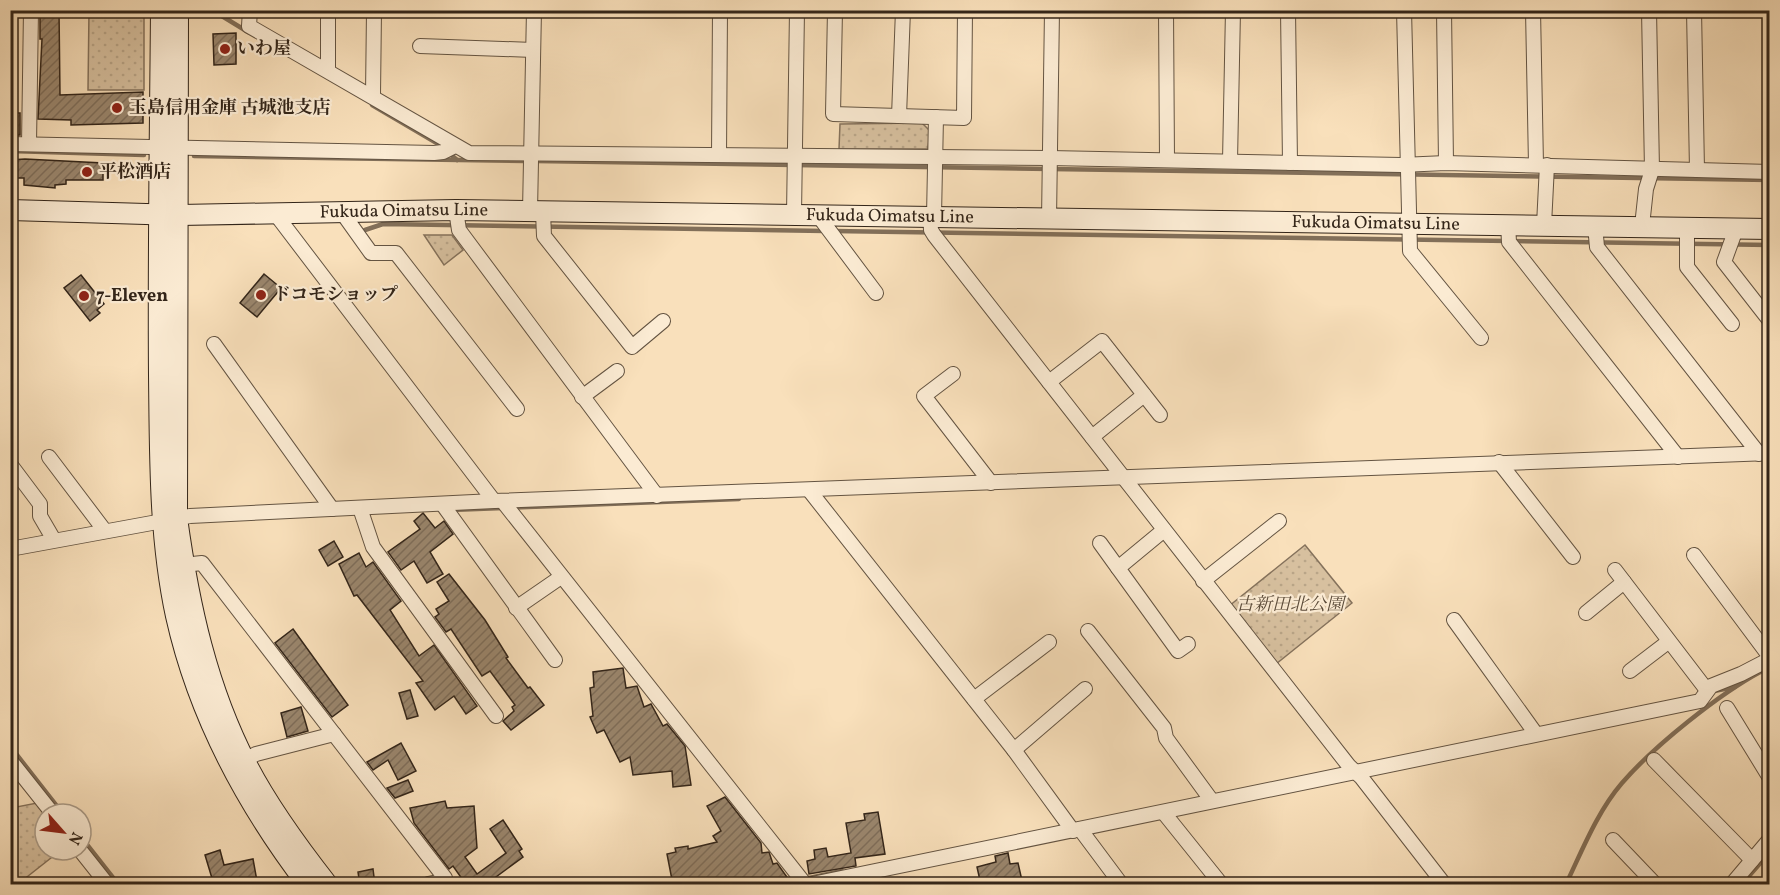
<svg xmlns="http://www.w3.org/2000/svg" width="1780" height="895" font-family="Vollkorn,'Noto Serif JP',serif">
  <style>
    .grass { fill: url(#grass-dots); stroke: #85725c; stroke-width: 1.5 }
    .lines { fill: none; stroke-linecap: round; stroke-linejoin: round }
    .stream { stroke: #826f59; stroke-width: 4.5 }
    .building { fill: url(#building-hatch); stroke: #332519; stroke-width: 1.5 }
    .street-casing { stroke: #645442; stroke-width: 16 }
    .secondary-casing { stroke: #332519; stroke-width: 22 }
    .street { stroke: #fbebd3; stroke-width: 14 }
    .secondary { stroke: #fbebd3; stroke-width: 20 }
    .poi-dot { fill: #8f2418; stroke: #fbebd3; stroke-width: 2 }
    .labels { text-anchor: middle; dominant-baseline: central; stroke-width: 4.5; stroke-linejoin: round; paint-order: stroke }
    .poi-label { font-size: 18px; font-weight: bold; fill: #332519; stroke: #fbebd3; text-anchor: start }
    .street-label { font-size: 18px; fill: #332519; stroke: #fbebd3 }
    .park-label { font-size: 18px; font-style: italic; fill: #5c4c3a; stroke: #fbebd3 }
  </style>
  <defs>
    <pattern id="grass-dots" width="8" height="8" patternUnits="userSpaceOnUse" patternTransform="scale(1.5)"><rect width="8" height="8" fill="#d7c09f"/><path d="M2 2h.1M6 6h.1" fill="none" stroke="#b9a588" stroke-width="1.8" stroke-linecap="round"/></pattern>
    <pattern id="building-hatch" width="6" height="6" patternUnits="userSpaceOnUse" patternTransform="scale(1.5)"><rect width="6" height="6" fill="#9a866d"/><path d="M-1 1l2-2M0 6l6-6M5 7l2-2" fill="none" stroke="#7e6d59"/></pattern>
  </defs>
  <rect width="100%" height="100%" fill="#f9e0bb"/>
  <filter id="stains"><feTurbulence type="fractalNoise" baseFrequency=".00333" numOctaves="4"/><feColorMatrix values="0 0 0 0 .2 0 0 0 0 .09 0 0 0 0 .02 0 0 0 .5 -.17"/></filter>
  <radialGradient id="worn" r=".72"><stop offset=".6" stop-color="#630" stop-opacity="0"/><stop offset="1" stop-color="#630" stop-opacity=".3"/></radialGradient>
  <!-- grass -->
  <g class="grass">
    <path d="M 89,11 L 144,11 L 144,90 L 88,90 Z"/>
    <path d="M 922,123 L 930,131 L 928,149 L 839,149 L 840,124 Z"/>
    <path d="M 424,235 L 452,235 L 463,250 L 444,265 Z"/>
    <path d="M 1305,545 L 1352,603 L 1276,664 L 1229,606 Z"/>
    <path d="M 37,803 L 45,814 L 45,850 L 61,850 L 18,884 L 11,874 L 11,808 Z"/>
  </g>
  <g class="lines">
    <!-- stream -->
    <g class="stream">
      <path d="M 212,10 L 248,32"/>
      <path d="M 372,105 L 440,145 L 457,160"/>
      <path d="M 10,151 L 144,155"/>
      <path d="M 194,156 L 525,161"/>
      <path d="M 536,161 L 1770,180"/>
      <path d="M 365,230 L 383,224 L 825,231"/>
      <path d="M 833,231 L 1770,245"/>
      <path d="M 451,510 L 739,499"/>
      <path d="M 1714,691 L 1735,687"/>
      <path d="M 10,746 L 63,814"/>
      <path d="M 81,837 L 118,884"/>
      <path d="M 402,884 L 428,879"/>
      <path d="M 781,884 L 842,871"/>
      <path d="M 1566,884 C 1582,851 1597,812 1622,783 C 1654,746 1719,694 1762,671"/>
      <path d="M 1742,884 L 1770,852"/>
    </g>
  </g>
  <!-- building -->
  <g class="building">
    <path d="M 40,10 L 59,10 L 60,95 L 143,92 L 143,123 L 71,125 L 71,120 L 38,119 L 42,39 L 40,39 Z"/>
    <path d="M 236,33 L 236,64 L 214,65 L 213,34 Z"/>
    <rect x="10" y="113" width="10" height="22"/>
    <path d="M 25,159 L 103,163 L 103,180 L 66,180 L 66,184 L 55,185 L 55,188 L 24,185 L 24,178 L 10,178 L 10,160 Z"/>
    <path d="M 264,274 L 281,288 L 257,317 L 240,303 Z"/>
    <path d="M 81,275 L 104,304 L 97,310 L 100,313 L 90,321 L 64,288 Z"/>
    <path d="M 423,513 L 435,528 L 444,521 L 453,534 L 430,552 L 443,574 L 427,583 L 414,561 L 401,570 L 388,552 L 420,529 L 414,521 Z"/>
    <path d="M 334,541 L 343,557 L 328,566 L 319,550 Z"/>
    <path d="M 359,553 L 366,567 L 373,562 L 401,601 L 390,610 L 419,656 L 434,645 L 477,706 L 466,714 L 454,696 L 435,710 L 416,683 L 423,681 L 357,595 L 354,596 L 339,564 Z"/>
    <path d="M 449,574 L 485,620 L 508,657 L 506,658 L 528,688 L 530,687 L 544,705 L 511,730 L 503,721 L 514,711 L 512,707 L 515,705 L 490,671 L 482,676 L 451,629 L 446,632 L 435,617 L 439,614 L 436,609 L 449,601 L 437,582 Z"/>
    <path d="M 293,629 L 348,705 L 332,717 L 275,643 Z"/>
    <path d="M 623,668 L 626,688 L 637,686 L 644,707 L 651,704 L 663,726 L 667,724 L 685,746 L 691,785 L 673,787 L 672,771 L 633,775 L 630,757 L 620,762 L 604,730 L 597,733 L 590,717 L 593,716 L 590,688 L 594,687 L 593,672 Z"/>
    <path d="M 410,690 L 418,716 L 407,719 L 399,693 Z"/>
    <path d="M 301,707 L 308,731 L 287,737 L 281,713 Z"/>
    <path d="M 401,743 L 416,771 L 398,780 L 388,760 L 373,770 L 367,762 Z"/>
    <path d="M 408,780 L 413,791 L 395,798 L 387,788 Z"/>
    <path d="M 725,797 L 761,843 L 762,853 L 769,852 L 773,864 L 777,863 L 789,880 L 762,885 L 673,885 L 667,854 L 676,852 L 675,848 L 688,846 L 688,849 L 717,842 L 713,836 L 721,831 L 707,806 Z"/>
    <path d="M 445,801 L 447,808 L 474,806 L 477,848 L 465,857 L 477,874 L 506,853 L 490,829 L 503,820 L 522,849 L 519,851 L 523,857 L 485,885 L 462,885 L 465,883 L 453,866 L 449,869 L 414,823 L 410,808 Z"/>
    <path d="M 878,812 L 885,854 L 855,858 L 856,866 L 809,874 L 807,861 L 815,859 L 814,850 L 826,848 L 828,857 L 851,853 L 846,823 L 865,820 L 864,814 Z"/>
    <path d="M 220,850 L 224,865 L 253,859 L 257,881 L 214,885 L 205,855 Z"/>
    <path d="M 1008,853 L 1010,864 L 1018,863 L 1023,885 L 981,885 L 977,867 L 996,862 L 995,856 Z"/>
    <path d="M 373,869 L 375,885 L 360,885 L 358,872 Z"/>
  </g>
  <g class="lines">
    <!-- street casing -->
    <g class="street-casing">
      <g id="street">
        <path d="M 250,10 L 249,26 L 469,153 L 1050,158 L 1401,165 L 1446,163 L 1770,172"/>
        <path d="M 328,10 L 328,70"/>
        <path d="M 835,10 L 833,114 L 964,118 L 965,10"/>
        <path d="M 1166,10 L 1167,160"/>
        <path d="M 1288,10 L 1290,163"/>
        <path d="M 1404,10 L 1410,251 L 1481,338"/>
        <path d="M 1444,10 L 1446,163"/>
        <path d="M 1533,10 L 1536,165"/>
        <path d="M 1694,10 L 1697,170"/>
        <path d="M 420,46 L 533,50"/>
        <path d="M 373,95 L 374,10"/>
        <path d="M 899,116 L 903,10"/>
        <path d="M 10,144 L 434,153 L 443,152 L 455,146"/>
        <path d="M 29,144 L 31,10"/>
        <path d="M 719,155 L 720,10"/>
        <path d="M 1230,161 L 1233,10"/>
        <path d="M 456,210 L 459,230 L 657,496"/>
        <path d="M 341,211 L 371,253 L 396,253 L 517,409"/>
        <path d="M 530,211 L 534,10"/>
        <path d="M 274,212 L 494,501"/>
        <path d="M 543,212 L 544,236 L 632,347 L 663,321"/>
        <path d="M 794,214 L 797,10"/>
        <path d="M 817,214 L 876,293"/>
        <path d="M 930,216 L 931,230 L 934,235 L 1349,766 L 1361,777 L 1444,884"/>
        <path d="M 934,216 L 936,117"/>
        <path d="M 1049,219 L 1052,10"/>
        <path d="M 1508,224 L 1509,242 L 1678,457"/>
        <path d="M 1544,225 L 1547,165"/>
        <path d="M 1595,225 L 1597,247 L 1759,454"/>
        <path d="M 1642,226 L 1646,189 L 1652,170 L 1649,10"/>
        <path d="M 1687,228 L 1687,267 L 1732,324"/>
        <path d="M 1736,229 L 1724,262 L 1770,321"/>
        <path d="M 214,344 L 332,509"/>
        <path d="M 953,374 L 924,396 L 991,483"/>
        <path d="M 1049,382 L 1102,341 L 1160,415"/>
        <path d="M 582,397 L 617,371"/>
        <path d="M 1092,437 L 1144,395"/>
        <path d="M 49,457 L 105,531"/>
        <path d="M 1499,462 L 1573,557"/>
        <path d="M 10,464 L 40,504 L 40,516 L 54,540"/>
        <path d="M 809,490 L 1014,750 L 1073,831"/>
        <path d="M 504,503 L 805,884"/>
        <path d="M 443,505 L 555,660"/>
        <path d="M 360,508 L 373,547 L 496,716"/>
        <path d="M 1164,530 L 1118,568 L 1178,651 L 1188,644"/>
        <path d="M 1100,543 L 1118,568"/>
        <path d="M 10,549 L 190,516 L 494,501 L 1770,453"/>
        <path d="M 1694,555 L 1770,657"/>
        <path d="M 183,565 L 202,563 L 445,878 L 445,884"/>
        <path d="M 1615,570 L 1706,689"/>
        <path d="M 1203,581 L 1279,521"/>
        <path d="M 516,608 L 561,577"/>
        <path d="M 1586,613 L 1624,582"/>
        <path d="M 1454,620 L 1536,734"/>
        <path d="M 1088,631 L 1164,728 L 1166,738 L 1212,801"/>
        <path d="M 1630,671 L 1668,642"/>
        <path d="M 974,699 L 1049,642"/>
        <path d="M 1727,708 L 1770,778"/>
        <path d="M 1014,750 L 1085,689"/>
        <path d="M 10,760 L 53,814"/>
        <path d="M 245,760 L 256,754 L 334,734"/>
        <path d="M 1654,760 L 1752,860"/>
        <path d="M 1164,813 L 1221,884"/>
        <path d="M 1080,829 L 1121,884"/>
        <path d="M 1613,840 L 1655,884"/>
        <path d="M 80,850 L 107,884"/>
        <path d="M 428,884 L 438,882 L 445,884"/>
        <path d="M 812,884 L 1700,701 L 1711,686 L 1741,674 L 1770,659"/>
        <path d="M 1732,884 L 1770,839"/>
      </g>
    </g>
    <!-- secondary casing -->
    <g class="secondary-casing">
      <g id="secondary">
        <path d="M 161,10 C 160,132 158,254 159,375 C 160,456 159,537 176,616 C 198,715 246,804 307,884"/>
        <path d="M 178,10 L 177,518 C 189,605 207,689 248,767 C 270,809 298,847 327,884"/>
        <path id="s1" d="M 10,210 L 180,215 L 456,210 L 1770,229"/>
      </g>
    </g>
    <!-- street -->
    <use href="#street" class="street"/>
    <!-- secondary -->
    <use href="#secondary" class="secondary"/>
  </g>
  <!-- markers -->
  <g class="poi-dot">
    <circle cx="225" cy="49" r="6"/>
    <circle cx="117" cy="108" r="6"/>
    <circle cx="87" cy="172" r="6"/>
    <circle cx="261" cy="295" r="6"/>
    <circle cx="84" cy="296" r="6"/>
  </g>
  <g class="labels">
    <!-- poi labels -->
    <g class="poi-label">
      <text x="237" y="49">いわ屋</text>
      <text x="129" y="108">玉島信用金庫 古城池支店</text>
      <text x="99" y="172">平松酒店</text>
      <text x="273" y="295">ドコモショップ</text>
      <text x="96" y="296">7-Eleven</text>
    </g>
    <!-- street labels -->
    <g class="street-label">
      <text stroke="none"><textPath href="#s1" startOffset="394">Fukuda Oimatsu Line</textPath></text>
      <text stroke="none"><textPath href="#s1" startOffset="880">Fukuda Oimatsu Line</textPath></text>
      <text stroke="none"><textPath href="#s1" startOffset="1366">Fukuda Oimatsu Line</textPath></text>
    </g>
    <!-- park labels -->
    <g class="park-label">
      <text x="1290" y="605">古新田北公園</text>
    </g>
  </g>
  <!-- margin -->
  <rect width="1780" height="895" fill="none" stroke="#f9e0bb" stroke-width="36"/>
  <rect x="12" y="12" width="1756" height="871" fill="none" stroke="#332519" stroke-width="3"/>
  <rect x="18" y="18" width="1744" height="859" fill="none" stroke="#332519" stroke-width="1.5"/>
  <!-- north arrow -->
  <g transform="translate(63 832) rotate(118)"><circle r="28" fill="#fbebd3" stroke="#ab9c89" stroke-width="1.5"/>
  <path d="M0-4.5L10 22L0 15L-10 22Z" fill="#8f2418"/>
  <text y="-9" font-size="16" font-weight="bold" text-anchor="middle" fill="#332519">N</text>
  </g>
  <rect width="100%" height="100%" filter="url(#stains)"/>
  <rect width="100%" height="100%" fill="url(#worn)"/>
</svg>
